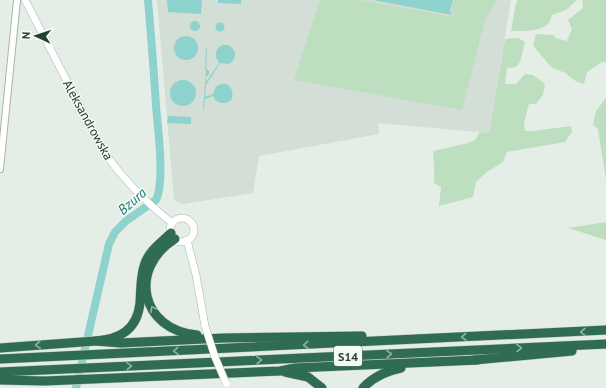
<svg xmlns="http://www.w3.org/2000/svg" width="606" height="388" font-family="'PT Sans',sans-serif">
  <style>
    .built { fill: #d2ded6 }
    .green { fill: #bddfbf }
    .water { fill: #8dd2cd }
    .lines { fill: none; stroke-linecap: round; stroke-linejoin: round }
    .river { stroke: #8dd2cd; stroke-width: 8 }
    .tertiary-casing { stroke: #a6b6ad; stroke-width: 8 }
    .secondary-casing { stroke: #a3b9ad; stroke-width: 8 }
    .motorway-casing { stroke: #c1cac6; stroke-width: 10 }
    .tertiary { stroke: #fff; stroke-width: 6 }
    .secondary { stroke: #fff; stroke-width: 7 }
    .motorway { stroke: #2f6c52; stroke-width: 9 }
    .secondary-bridge-casing { stroke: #a3b9ad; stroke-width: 8; stroke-linecap: butt }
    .secondary-bridge { stroke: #fff; stroke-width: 7 }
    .oneway { stroke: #92b3a4 }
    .labels { text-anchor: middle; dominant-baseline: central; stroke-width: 3; stroke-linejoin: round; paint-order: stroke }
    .shield { fill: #f5faf6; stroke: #62786d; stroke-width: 1 }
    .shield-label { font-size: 12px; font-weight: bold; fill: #234032 }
    .street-label { font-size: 13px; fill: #234032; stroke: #f5faf6 }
    .water-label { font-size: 14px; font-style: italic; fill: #1d7c77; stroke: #f5faf6 }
  </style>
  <rect width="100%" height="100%" fill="#e4eee7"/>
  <!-- built -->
  <path class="built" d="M 157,0 L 511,0 L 489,133 L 378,123 L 379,134 L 259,156 L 253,193 L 183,204 L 174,200 Z"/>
  <!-- green -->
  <g class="green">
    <path d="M 320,0 L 360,0 L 454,17 L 451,10 L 454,0 L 496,0 L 492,10 L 485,19 L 462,110 L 294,80 Z"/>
    <path d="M 518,0 L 577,0 L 566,10 L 552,15 C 551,18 550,22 548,24 C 539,32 522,31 511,31 L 516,3 Z"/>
    <path d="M 582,0 L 606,0 L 606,62 L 602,62 L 587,72 L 584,84 L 577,82 L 565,73 L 551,67 L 533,46 L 536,34 L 553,35 L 556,38 L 567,41 L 572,29 L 568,20 L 583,8 Z"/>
    <path d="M 518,38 L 525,42 L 520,62 L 516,67 L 507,68 L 505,84 L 516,84 L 525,74 L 533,75 L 545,84 L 543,95 L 536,104 L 529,104 L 524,123 L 525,131 L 533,131 L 571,126 L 572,132 L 565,142 L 507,152 L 503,162 L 487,172 L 476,182 L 473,197 L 439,206 L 441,187 L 434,183 L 434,165 L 433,151 L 468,143 L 475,140 L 480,132 L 489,133 L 505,39 Z"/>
    <path d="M 606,98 L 606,180 L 598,129 L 593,125 L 596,111 Z"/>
    <path d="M 606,222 L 606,240 L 568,228 Z"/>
  </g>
  <!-- water -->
  <g class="water">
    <path d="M 167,0 L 202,0 L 201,14 L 168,12 Z"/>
    <path d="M 218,0 L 241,0 L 241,4 L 218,3 Z"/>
    <path d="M 373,0 L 453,0 L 450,10 L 452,15 Z"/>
    <circle cx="195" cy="26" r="5"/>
    <circle cx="220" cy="27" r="4.5"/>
    <circle cx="186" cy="48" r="12"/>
    <path d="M 222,45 C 235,43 240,58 229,64 L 220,63 L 206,85 L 205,97 L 213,94 L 216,87 C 232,74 240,104 223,103 C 218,103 215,100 213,96 L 205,99 L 204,109 L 203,110 L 206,71 L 205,70 L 206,48 L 207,48 L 206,69 L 209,71 L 209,74 L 206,77 L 206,82 L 219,63 C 214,56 215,49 222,45 Z"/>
    <circle cx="183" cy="93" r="13"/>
    <path d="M 168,116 L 191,117 L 191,124 L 167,123 Z"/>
  </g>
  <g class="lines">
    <!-- river -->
    <path class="river" d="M 76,388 L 109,244 L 115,232 L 126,221 L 156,200 C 165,182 158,129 156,106 C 154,71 151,35 148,0"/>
    <!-- tertiary casing -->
    <g class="tertiary-casing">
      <path id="tertiary" d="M 0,169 L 17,0"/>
    </g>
    <!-- secondary casing -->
    <g class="secondary-casing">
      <g id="secondary">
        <path d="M 25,0 L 103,151 C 123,179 145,202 172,223"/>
        <circle cx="182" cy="230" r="12"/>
        <path d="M 187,240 L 196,275 L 205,326"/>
      </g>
    </g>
    <!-- motorway casing -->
    <g class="motorway-casing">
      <g id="motorway">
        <path d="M 175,239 C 128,268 140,330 197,335"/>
        <path d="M 96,341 L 121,343 L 224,338 L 362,336"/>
        <path d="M 0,348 L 96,341 C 120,339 137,330 140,303 C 141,289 140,277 145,263 C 150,250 161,243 171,233"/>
        <path d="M 0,359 L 606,330"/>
        <path d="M 474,360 L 572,351"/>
        <path d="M 0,372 L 606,344"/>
        <path d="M 285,372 L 308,377 L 322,388"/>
        <path d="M 0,380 L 45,381 L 280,371 L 295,368 L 478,360"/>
        <path d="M 363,388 C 374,376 386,371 401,368"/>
      </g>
    </g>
    <!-- tertiary -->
    <use href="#tertiary" class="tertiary"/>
    <!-- secondary -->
    <use href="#secondary" class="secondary"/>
    <!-- motorway -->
    <use href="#motorway" class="motorway"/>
    <!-- secondary-bridge casing -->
    <g class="secondary-bridge-casing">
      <path id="secondary-bridge" d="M 205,326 L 215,357 L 226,383"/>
    </g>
    <!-- secondary-bridge -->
    <use href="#secondary-bridge" class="secondary-bridge"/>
  </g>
  <!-- one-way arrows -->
  <defs><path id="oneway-chevron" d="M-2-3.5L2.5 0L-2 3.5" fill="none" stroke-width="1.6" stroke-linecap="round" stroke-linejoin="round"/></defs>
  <g class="oneway">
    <use href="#oneway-chevron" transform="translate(153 309) rotate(-118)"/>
    <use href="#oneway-chevron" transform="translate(583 332) rotate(177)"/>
    <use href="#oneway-chevron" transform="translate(464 337) rotate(177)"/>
    <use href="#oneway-chevron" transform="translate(38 345) rotate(176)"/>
    <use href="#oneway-chevron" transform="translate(306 345) rotate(177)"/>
    <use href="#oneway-chevron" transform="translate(519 348) rotate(-2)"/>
    <use href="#oneway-chevron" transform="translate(176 351) rotate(177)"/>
    <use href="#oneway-chevron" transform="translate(389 354) rotate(-3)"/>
    <use href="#oneway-chevron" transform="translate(259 360) rotate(-3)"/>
    <use href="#oneway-chevron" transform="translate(129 366) rotate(-3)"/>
  </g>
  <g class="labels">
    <!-- shield labels -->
    <rect class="shield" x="334" y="346" width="28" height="20" rx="3"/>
    <g class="shield-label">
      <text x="348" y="356">S14</text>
    </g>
    <!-- street labels -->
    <g class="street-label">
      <text transform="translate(88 120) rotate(61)">Aleksandrowska</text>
    </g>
    <!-- water labels -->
    <g class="water-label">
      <text transform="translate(132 201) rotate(-41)">Bzura</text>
    </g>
  </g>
  <!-- north arrow -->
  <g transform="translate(36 36) rotate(273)" stroke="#f5faf6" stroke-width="3" paint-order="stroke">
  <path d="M0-3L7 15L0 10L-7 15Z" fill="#234032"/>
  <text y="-6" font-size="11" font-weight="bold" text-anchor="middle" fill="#234032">N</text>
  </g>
</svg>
